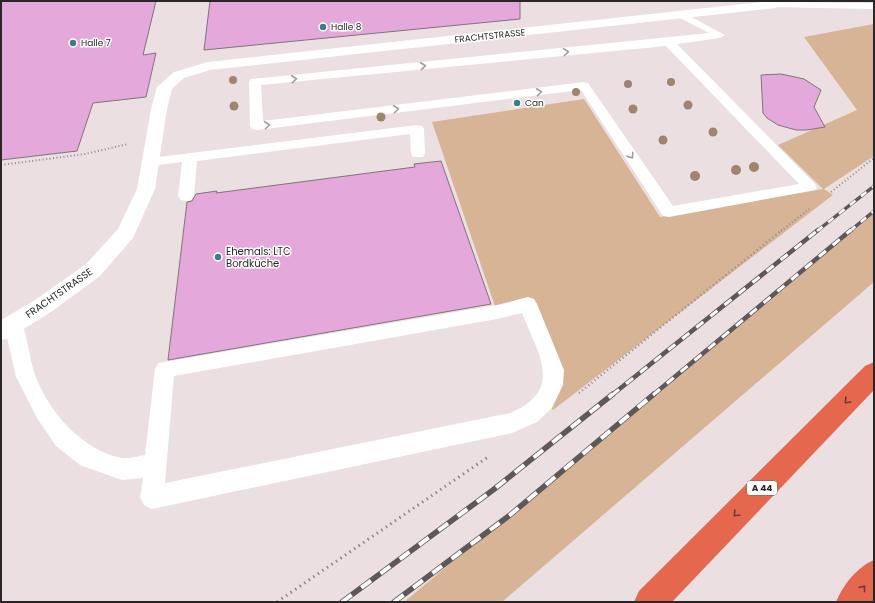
<svg xmlns="http://www.w3.org/2000/svg" width="875" height="603" font-family="Poppins,sans-serif">
  <style>
    .green { fill: #d7b496 }
    .building { fill: #e5a8da; stroke: #7d757b }
    .lines { fill: none; stroke-linecap: round; stroke-linejoin: round }
    .path-far2 { stroke: #92898b; stroke-width: 2; stroke-dasharray: 1 2.5; stroke-linecap: butt }
    .path-far1 { stroke: #92898b; stroke-width: 2.5; stroke-dasharray: 1 3; stroke-linecap: butt }
    .path { stroke: #92898b; stroke-width: 3; stroke-dasharray: 1.5 4; stroke-linecap: butt }
    .service { fill: #fff; fill-rule: evenodd }
    .minor { fill: #fff; fill-rule: evenodd }
    .motorway { fill: #e5684e; fill-rule: evenodd }
    .rail-far2-casing { stroke: #5f5859; stroke-width: 3.5 }
    .rail-far1-casing { stroke: #5f5859; stroke-width: 4.5 }
    .rail-casing { stroke: #5f5859; stroke-width: 5.5 }
    .rail-far2 { stroke: #fff; stroke-width: 2.5; stroke-dasharray: 7; stroke-linecap: butt }
    .rail-far1 { stroke: #fff; stroke-width: 3; stroke-dasharray: 9; stroke-linecap: butt }
    .rail { stroke: #fff; stroke-width: 4; stroke-dasharray: 12; stroke-linecap: butt }
    .tree { fill: #9f846f }
    .oneway { stroke: #9f9d9d }
    .oneway2 { stroke: #6b3c34 }
    .poi-dot { fill: #397d8c; stroke: #fff; stroke-width: 1.5 }
    .labels { text-anchor: middle; dominant-baseline: central; stroke-width: 3; stroke-linejoin: round; paint-order: stroke }
    .far-poi-label { font-size: 9px; fill: #2a2526; stroke: #fff; text-anchor: start }
    .far-street-label { font-size: 9px; fill: #2a2526; stroke: #fff }
    .shield { fill: #fff; stroke: #6a6667; stroke-width: 1 }
    .shield-label { font-size: 9px; font-weight: bold; fill: #2a2526 }
    .poi-label { font-size: 10px; fill: #2a2526; stroke: #fff; text-anchor: start }
    .street-label { font-size: 10px; fill: #2a2526; stroke: #fff }
  </style>
  <rect width="100%" height="100%" fill="#ebdfe1"/>
  <!-- green -->
  <g class="green">
    <path d="M 874,24 L 874,156 L 824,189 L 833,195 L 553,410 L 545,401 L 553,385 L 528,304 L 497,312 L 432,122 L 584,99 L 660,217 L 823,189 L 778,145 L 857,110 L 804,37 Z"/>
    <path d="M 874,212 L 874,282 L 502,602 L 404,602 Z"/>
  </g>
  <!-- building -->
  <g class="building">
    <path d="M 1,1 L 156,1 L 143,55 L 156,53 L 146,97 L 93,103 L 77,151 L 1,160 Z"/>
    <path d="M 210,1 L 520,1 L 520,19 L 204,50 Z"/>
    <path d="M 781,74 L 804,79 L 821,90 L 814,107 L 825,127 L 807,130 L 796,130 L 778,125 L 767,118 L 763,113 L 761,75 Z"/>
    <path d="M 441,161 L 491,304 L 168,360 L 187,202 L 192,201 L 196,194 L 217,191 L 216,193 L 415,167 L 414,164 Z"/>
  </g>
  <g class="lines">
    <!-- path-far2 -->
    <g class="path-far2">
      <path d="M 1,165 L 85,154 L 128,144"/>
      <path d="M 831,192 L 874,158"/>
      <path d="M 781,231 L 809,209"/>
    </g>
    <!-- path-far1 -->
    <path class="path-far1" d="M 579,393 L 782,230"/>
    <!-- path -->
    <path class="path" d="M 277,602 L 488,457"/>
    <!-- service -->
    <g class="service">
      <path d="M 772,2 L 874,3 L 874,9 L 768,7 L 767,5 L 768,3 Z"/>
      <path d="M 682,12 L 725,35 L 720,38 L 677,44 L 815,184 L 817,187 L 815,190 L 669,217 L 663,216 L 581,90 L 257,130 L 252,129 L 250,126 L 249,82 L 251,79 L 709,33 L 678,17 L 677,15 ZM 666,46 L 799,184 L 673,206 L 588,83 L 584,82 L 263,121 L 261,85 Z"/>
      <path d="M 417,125 L 422,126 L 424,129 L 425,154 L 423,157 L 413,157 L 411,154 L 410,134 L 197,161 L 194,196 L 191,200 L 186,201 L 181,200 L 178,196 L 182,162 L 150,166 L 145,165 L 143,162 L 145,159 L 150,158 Z"/>
      <path d="M 528,297 L 534,299 L 537,304 L 564,370 L 563,385 L 552,408 L 537,422 L 512,433 L 152,509 L 144,505 L 140,497 L 143,478 L 122,480 L 88,468 L 80,465 L 56,446 L 37,418 L 16,377 L 4,324 L 6,319 L 13,316 L 20,319 C 28,336 29,357 35,375 C 49,412 81,449 121,458 C 128,459 138,456 145,455 L 155,369 L 158,363 L 497,305 ZM 522,313 C 538,354 565,390 510,413 L 165,483 L 174,376 L 497,319 Z"/>
    </g>
    <!-- minor -->
    <path class="minor" d="M 772,1 L 776,2 L 778,5 L 776,8 L 210,70 L 184,78 L 172,89 L 167,109 L 155,189 L 133,238 L 100,276 L 51,312 L 9,338 L 1,340 L 1,320 L 35,300 L 86,264 L 118,229 L 137,189 L 151,109 L 157,87 L 174,72 L 208,62 Z"/>
    <!-- motorway -->
    <g class="motorway">
      <path d="M 874,362 L 874,390 L 672,602 L 634,602 L 639,591 L 865,366 Z"/>
      <path d="M 874,560 L 874,600 L 872,602 L 836,602 C 843,585 857,567 874,560 Z"/>
    </g>
    <!-- rail-far2 casing -->
    <g class="rail-far2-casing">
      <g id="rail-far2">
        <path d="M 817,231 L 874,186"/>
        <path d="M 850,231 L 874,211"/>
      </g>
    </g>
    <!-- rail-far1 casing -->
    <g class="rail-far1-casing">
      <g id="rail-far1">
        <path d="M 612,395 L 818,230"/>
        <path d="M 653,395 L 851,230"/>
      </g>
    </g>
    <!-- rail casing -->
    <g class="rail-casing">
      <g id="rail">
        <path d="M 342,602 L 493,490 L 613,394"/>
        <path d="M 394,602 L 510,515 L 654,394"/>
      </g>
    </g>
    <!-- rail-far2 -->
    <use href="#rail-far2" class="rail-far2"/>
    <!-- rail-far1 -->
    <use href="#rail-far1" class="rail-far1"/>
    <!-- rail -->
    <use href="#rail" class="rail"/>
  </g>
  <!-- trees -->
  <g class="tree">
    <circle cx="233" cy="80" r="4"/>
    <circle cx="671" cy="82" r="4"/>
    <circle cx="628" cy="84" r="4"/>
    <circle cx="576" cy="92" r="4"/>
    <circle cx="688" cy="105" r="4.5"/>
    <circle cx="234" cy="106" r="4.5"/>
    <circle cx="633" cy="109" r="4.5"/>
    <circle cx="381" cy="117" r="4.5"/>
    <circle cx="713" cy="132" r="4.5"/>
    <circle cx="663" cy="140" r="4.5"/>
    <circle cx="754" cy="167" r="5"/>
    <circle cx="736" cy="170" r="5"/>
    <circle cx="695" cy="176" r="5"/>
  </g>
  <!-- one-way arrows -->
  <defs><path id="oneway-chevron" d="M-2-3.5L2.5 0L-2 3.5" fill="none" stroke-width="1.6" stroke-linecap="round" stroke-linejoin="round"/></defs>
  <g class="oneway">
    <use href="#oneway-chevron" transform="translate(566 52) rotate(-6)"/>
    <use href="#oneway-chevron" transform="translate(423 66) rotate(-6)"/>
    <use href="#oneway-chevron" transform="translate(294 79) rotate(-6)"/>
    <use href="#oneway-chevron" transform="translate(539 92) rotate(-7)"/>
    <use href="#oneway-chevron" transform="translate(396 109) rotate(-7)"/>
    <use href="#oneway-chevron" transform="translate(267 125) rotate(-7)"/>
    <use href="#oneway-chevron" transform="translate(631 156) rotate(56)"/>
  </g>
  <g class="oneway2">
    <use href="#oneway-chevron" transform="translate(847 401) rotate(134)"/>
    <use href="#oneway-chevron" transform="translate(736 514) rotate(134)"/>
    <use href="#oneway-chevron" transform="translate(863 588) rotate(-52)"/>
  </g>
  <!-- markers -->
  <g class="poi-dot">
    <circle cx="323" cy="27" r="4"/>
    <circle cx="73" cy="43" r="4"/>
    <circle cx="517" cy="103" r="4"/>
    <circle cx="218" cy="257" r="4"/>
  </g>
  <g class="labels">
    <!-- far-poi labels -->
    <g class="far-poi-label">
      <text x="331" y="27">Halle 8</text>
      <text x="81" y="43">Halle 7</text>
      <text x="525" y="103">Can</text>
    </g>
    <!-- far-street labels -->
    <g class="far-street-label">
      <text transform="translate(490 36) rotate(-6)">FRACHTSTRASSE</text>
    </g>
    <!-- shield labels -->
    <rect class="shield" x="747" y="481" width="30" height="14" rx="3"/>
    <g class="shield-label">
      <text x="762" y="488">A 44</text>
    </g>
    <!-- poi labels -->
    <g class="poi-label">
      <text x="226" y="251">Ehemals: LTC<tspan x="226" dy="12">Bordküche</tspan></text>
    </g>
    <!-- street labels -->
    <g class="street-label">
      <text transform="translate(59 293) rotate(-35)">FRACHTSTRASSE</text>
    </g>
  </g>
  <!-- border -->
  <rect width="875" height="603" fill="none" stroke="#2a2526" stroke-width="4"/>
</svg>
